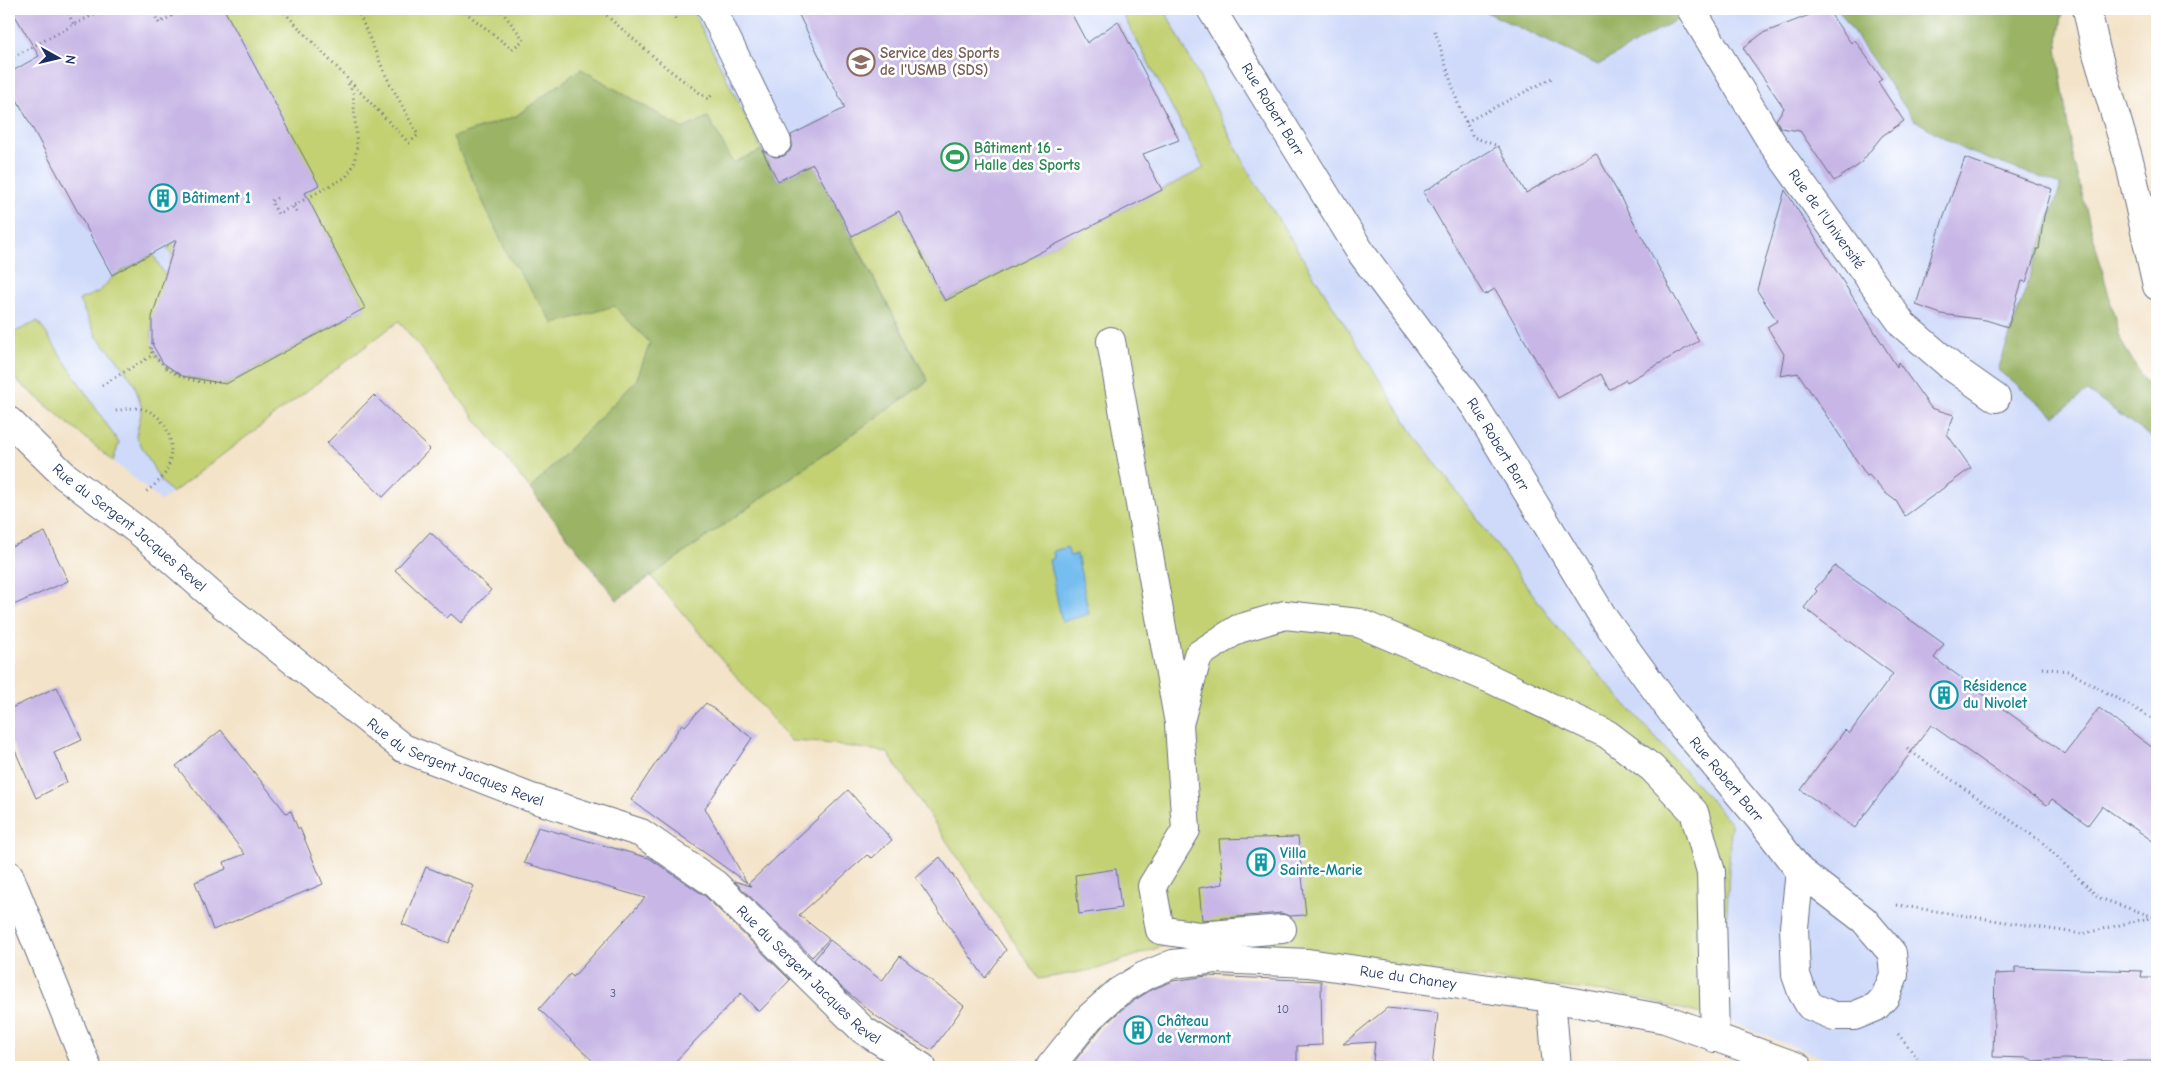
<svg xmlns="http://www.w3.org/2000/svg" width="2166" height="1076" font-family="'Comic Neue',sans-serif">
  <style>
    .built { fill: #cfdafa }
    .green { fill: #c3d173; stroke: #6f8068 }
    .forest { fill: #9ab365; stroke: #5a7162 }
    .water { fill: #76beef; stroke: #4876a6 }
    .building { fill: #c8b7e6 }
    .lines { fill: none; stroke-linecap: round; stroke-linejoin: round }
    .minor-casing { stroke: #676e83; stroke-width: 30 }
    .path { stroke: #676e83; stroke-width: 3; stroke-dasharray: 1 4; stroke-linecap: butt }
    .minor { stroke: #fff; stroke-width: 28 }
    .labels { text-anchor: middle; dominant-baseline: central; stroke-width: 5; stroke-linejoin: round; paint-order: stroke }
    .number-label { font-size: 12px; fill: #465180 }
    .education-label { font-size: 15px; font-weight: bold; fill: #785e54; stroke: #fff; text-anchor: start }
    .street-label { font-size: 15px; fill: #1b2f5e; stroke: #fff }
    .leisure-label { font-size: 15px; font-weight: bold; fill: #27864d; stroke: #fff; text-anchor: start }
    .culture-label { font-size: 15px; font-weight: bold; fill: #0d838f; stroke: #fff; text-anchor: start }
  </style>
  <rect width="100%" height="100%" fill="#fff"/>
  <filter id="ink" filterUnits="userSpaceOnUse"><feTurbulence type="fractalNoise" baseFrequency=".02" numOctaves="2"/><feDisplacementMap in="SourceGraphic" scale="10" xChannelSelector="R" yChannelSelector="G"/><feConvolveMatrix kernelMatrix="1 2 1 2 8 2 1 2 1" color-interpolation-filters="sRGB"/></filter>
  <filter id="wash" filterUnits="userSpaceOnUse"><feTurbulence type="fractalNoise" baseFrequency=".0096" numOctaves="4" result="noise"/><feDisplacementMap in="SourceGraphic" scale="20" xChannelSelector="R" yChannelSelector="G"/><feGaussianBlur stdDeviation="1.12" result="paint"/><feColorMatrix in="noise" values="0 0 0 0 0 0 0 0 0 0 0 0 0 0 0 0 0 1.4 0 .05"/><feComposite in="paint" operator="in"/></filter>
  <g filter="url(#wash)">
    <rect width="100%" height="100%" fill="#f3e3c8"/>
    <!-- built -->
    <path class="built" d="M 9,9 L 2063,9 L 2057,48 L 2072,156 L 2121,341 L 2157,402 L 2157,1067 L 1846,1067 L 1722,1019 L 1731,823 L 1558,628 L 1411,430 L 651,576 L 617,600 L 399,321 L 161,501 L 9,375 Z"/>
    <!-- green -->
    <g class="green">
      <path d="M 224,9 L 707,9 L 695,15 L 762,150 L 733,163 L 708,117 L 683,129 L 581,69 L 516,116 L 453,137 L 651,343 L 636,381 L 530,489 L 399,321 L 172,493 L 160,480 L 136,436 L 142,409 L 134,383 L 117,359 L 97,337 L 79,300 L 100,291 L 113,276 L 153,254 L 171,286 C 165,296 156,306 153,317 C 151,322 152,330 152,336 C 154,372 192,383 222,380 L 225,385 L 365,308 L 312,207 L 190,289 L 167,248 L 272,190 L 282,207 L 318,185 Z"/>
      <path d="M 1120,9 L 1164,9 L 1250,174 L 1411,430 L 1558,628 L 1731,823 L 1722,1019 L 1620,994 L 1174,942 L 1097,969 L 1039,979 L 887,752 L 823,743 L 791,741 L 651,576 L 928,381 L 852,236 L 899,211 L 945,301 L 1204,168 Z"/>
      <path d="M 9,319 L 15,332 L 38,321 L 119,443 L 113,461 L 9,374 Z"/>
    </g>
    <!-- forest -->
    <g class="forest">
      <path d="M 1480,9 L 1695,9 L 1598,65 Z"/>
      <path d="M 1838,9 L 2063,9 L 2057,48 L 2072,156 L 2121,341 L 2157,402 L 2157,441 L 2087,391 L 2055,416 L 1998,370 L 2061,185 L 1964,150 L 1913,119 Z"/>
      <path d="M 581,69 L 683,129 L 708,117 L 733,163 L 762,150 L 778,181 L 813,164 L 928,381 L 617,600 L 530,489 L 636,381 L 650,343 L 614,306 L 554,324 L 508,256 L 453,137 L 516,116 Z"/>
    </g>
    <!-- water -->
    <path class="water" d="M 1067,547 L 1070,556 L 1077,554 L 1089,614 L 1062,622 L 1049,560 L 1054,558 L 1053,551 Z"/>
    <g id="blocks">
      <!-- building -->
      <g class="building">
        <path d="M 11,9 L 224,9 L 319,185 L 305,193 L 365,308 L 226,384 L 182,376 L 163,363 L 152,344 L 152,317 L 176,240 L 112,275 L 9,85 L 9,73 L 39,56 Z"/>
        <path d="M 796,9 L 1069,9 L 1087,43 L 1118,21 L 1179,140 L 1143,154 L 1162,190 L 945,301 L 899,211 L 852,236 L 813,164 L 778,181 L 762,150 L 775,157 L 784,156 L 790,151 L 792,144 L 791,135 L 845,108 Z"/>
        <path d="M 1825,9 L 1827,9 L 1851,43 L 1855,40 L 1882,79 L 1878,82 L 1904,121 L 1882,136 L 1859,165 L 1834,181 L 1800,131 L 1781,128 L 1776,120 L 1784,108 L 1743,48 L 1763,33 Z"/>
        <path d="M 1498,146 L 1526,193 L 1596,153 L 1699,341 L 1627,382 L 1626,380 L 1609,390 L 1601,374 L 1558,398 L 1495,289 L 1484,295 L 1423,192 Z"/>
        <path d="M 1965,158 L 2052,189 L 2044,216 L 2039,249 L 2037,249 L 2026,282 L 2022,281 L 2008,327 L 1986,320 L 1941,314 L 1916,305 L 1942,222 Z"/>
        <path d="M 1785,190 L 1897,367 L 1898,362 L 1931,408 L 1954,415 L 1947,434 L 1971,468 L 1905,516 L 1896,501 L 1884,492 L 1869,475 L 1867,476 L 1798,373 L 1780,376 L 1784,354 L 1767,327 L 1777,321 L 1757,290 Z"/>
        <path d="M 374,395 L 430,449 L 383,497 L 327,443 Z"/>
        <path d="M 45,532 L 68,581 L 9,607 L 9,548 Z"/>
        <path d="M 430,532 L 491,590 L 461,623 L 451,614 L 447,618 L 395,570 Z"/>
        <path d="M 1835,566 L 1944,644 L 1934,658 L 2065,754 L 2099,708 L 2157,751 L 2157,844 L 2102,806 L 2088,825 L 2052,799 L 2047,805 L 2034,796 L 2033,797 L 1931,725 L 1855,828 L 1801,790 L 1845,730 L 1849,734 L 1893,674 L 1804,608 L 1817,591 L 1815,589 Z"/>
        <path d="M 57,687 L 82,740 L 54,753 L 67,782 L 36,798 L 9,737 L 9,709 Z"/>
        <path d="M 706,703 L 752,738 L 705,808 L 747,883 L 631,800 L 682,724 L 685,726 Z"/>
        <path d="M 221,730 L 286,813 L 291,811 L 298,829 L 300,828 L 323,884 L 213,930 L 195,882 L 226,869 L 224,862 L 245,854 L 176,766 Z"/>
        <path d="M 848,790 L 892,840 L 872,858 L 867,855 L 799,915 L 829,939 L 812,957 L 734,881 L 751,886 L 748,884 Z"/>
        <path d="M 538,827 L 649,858 L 705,896 L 790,980 L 759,1012 L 741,993 L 670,1067 L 599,1067 L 539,1009 L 570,974 L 573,977 L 645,898 L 524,863 Z"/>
        <path d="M 1298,837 L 1306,915 L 1290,916 L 1281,913 L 1202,920 L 1199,888 L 1223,884 L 1219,839 Z"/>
        <path d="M 940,857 L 1006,950 L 985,978 L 916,878 Z"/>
        <path d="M 426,867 L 474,886 L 449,943 L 402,924 Z"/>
        <path d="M 1116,869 L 1121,908 L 1079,914 L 1075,875 Z"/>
        <path d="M 830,940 L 882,981 L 900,956 L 964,1006 L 932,1050 L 900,1032 L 876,1016 L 841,987 L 814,960 Z"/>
        <path d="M 2015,967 L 2142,971 L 2141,977 L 2157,977 L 2157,1061 L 2123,1061 L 2117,1065 L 2111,1061 L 2065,1059 L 2034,1061 L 2028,1058 L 1993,1057 L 1995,974 L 2015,973 Z"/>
        <path d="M 1207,976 L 1321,981 L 1322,1045 L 1297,1046 L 1297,1064 L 1251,1067 L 1070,1067 L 1101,1028 L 1127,1005 L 1151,990 L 1173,981 Z"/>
        <path d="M 1387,1008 L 1438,1013 L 1432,1067 L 1373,1061 L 1375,1042 L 1343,1044 Z"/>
      </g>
    </g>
  </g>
  <g filter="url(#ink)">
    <use href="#blocks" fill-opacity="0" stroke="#676e83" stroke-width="1"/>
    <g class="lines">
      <!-- minor casing -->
      <g class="minor-casing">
        <g id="minor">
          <path d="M 712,9 L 777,142"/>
          <path id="s1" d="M 1211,9 L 1362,254 L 1475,406 L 1605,620 L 1682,726 L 1759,818 L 1800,871 L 1864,920 L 1892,953 L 1894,975 L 1885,997 L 1876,1007 L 1854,1016 L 1834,1016 L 1810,1006 L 1802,992 L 1796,975 L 1794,927 L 1800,871"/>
          <path id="s2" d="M 1691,9 L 1772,143 L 1903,325 L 1952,367 L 1996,398"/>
          <path d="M 2087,9 L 2096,50 L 2130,164 L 2157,286"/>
          <path d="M 1111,341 L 1178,718"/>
          <path id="s3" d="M 9,421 L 65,476 L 141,533 L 222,604 L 403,748 L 529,797 L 641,833 L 715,884 L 863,1030 L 922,1067"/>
          <path d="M 9,875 L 87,1067"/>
          <path d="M 1282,929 L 1199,936 L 1160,930 L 1152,886 L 1186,830 L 1179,724 L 1198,655 L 1238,629 L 1285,615 L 1359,623 L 1493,680 L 1607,734 L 1652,768 L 1694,812 L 1711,872 L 1715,1038"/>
          <path d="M 1551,998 L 1557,1067"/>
          <path id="s4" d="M 1050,1067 L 1090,1017 L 1118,992 L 1144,976 L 1173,964 L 1216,959 L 1308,963 L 1551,998 L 1665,1019 L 1798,1067"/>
        </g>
      </g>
      <!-- path -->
      <g class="path">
        <path d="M 66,9 L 74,25"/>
        <path d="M 151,9 L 159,23 L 175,14"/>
        <path d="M 281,9 L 409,143 L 418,135 L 386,76 L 357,9"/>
        <path d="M 461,9 L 512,49 L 524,40 L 500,9"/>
        <path d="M 599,9 L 668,69 L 708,99 L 714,93"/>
        <path d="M 670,9 L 677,22"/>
        <path d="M 1435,31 L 1460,110 L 1473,137 L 1498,146"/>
        <path d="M 9,59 L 104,9"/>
        <path d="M 1466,122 L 1552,78"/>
        <path d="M 277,198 L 271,201 L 278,214 L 346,177 L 354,165 L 357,146 L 353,93 L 348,83"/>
        <path d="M 293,207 L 298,215"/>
        <path d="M 153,343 L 150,349 L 153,355 L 167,368"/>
        <path d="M 166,368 C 184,380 202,384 223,382"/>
        <path d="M 102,385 L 153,355"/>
        <path d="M 116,411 C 124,409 134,407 143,409 C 168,416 176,444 168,467 C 164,478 154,486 144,493"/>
        <path d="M 2042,668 L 2068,671 L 2157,721"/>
        <path d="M 1907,749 L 2042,842 L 2099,898 L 2157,918"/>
        <path d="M 1897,905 L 2082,934 L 2153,917"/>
        <path d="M 1898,1034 L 1925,1067"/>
      </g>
      <!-- minor -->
      <use href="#minor" class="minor"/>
    </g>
  </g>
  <!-- icons -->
  <defs>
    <g id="university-ring" transform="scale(1.4375)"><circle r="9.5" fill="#fff" stroke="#8d6e63" stroke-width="1.5"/><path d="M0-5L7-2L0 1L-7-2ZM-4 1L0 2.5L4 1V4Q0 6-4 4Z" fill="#8d6e63"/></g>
    <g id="stadium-ring" transform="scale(1.4375)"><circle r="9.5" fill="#fff" stroke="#2e9e5b" stroke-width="1.5"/><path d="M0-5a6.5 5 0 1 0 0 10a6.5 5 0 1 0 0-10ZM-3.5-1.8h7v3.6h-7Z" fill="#2e9e5b"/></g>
    <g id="building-ring" transform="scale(1.4375)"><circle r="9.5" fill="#fff" stroke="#0f9aa8" stroke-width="1.5"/><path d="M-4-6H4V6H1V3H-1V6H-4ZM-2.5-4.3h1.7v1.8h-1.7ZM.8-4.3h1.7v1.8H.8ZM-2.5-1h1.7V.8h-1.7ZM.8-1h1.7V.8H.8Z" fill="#0f9aa8"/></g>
  </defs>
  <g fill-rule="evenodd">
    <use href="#university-ring" x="861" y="62"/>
    <use href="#stadium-ring" x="955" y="157"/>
    <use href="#building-ring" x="163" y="198"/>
    <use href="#building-ring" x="1944" y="695"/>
    <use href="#building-ring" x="1261" y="862"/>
    <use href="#building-ring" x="1138" y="1030"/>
  </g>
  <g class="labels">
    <!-- number labels -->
    <g class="number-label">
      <text x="613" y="993">3</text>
      <text x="1283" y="1009">10</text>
    </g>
    <!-- education labels -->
    <g class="education-label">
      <text x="880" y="53">Service des Sports<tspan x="880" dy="17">de l'USMB (SDS)</tspan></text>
    </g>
    <!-- street labels -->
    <g class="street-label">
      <text stroke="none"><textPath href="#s1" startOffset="118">Rue Robert Barr</textPath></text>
      <text stroke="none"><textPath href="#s2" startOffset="250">Rue de l'Université</textPath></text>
      <text stroke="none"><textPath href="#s1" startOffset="522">Rue Robert Barr</textPath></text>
      <text stroke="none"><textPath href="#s3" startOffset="161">Rue du Sergent Jacques Revel</textPath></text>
      <text stroke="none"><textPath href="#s3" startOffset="566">Rue du Sergent Jacques Revel</textPath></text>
      <text stroke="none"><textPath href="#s1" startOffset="928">Rue Robert Barr</textPath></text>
      <text stroke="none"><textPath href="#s3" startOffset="986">Rue du Sergent Jacques Revel</textPath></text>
      <text stroke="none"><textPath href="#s4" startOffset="400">Rue du Chaney</textPath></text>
    </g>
    <!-- leisure labels -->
    <g class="leisure-label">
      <text x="974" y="148">Bâtiment 16 -<tspan x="974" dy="17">Halle des Sports</tspan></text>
    </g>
    <!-- culture labels -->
    <g class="culture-label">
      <text x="182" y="198">Bâtiment 1</text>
      <text x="1963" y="686">Résidence<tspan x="1963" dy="17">du Nivolet</tspan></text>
      <text x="1280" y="853">Villa<tspan x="1280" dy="17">Sainte-Marie</tspan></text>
      <text x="1157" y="1021">Château<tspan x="1157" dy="17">de Vermont</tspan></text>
    </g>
  </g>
  <!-- margin -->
  <rect width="2166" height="1076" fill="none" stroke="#fff" stroke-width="30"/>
  <!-- north arrow -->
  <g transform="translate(58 58) rotate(98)" stroke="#ffffff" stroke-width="4" paint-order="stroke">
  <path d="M0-4L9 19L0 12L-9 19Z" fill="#1b2f5e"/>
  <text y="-8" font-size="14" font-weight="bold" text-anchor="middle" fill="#1b2f5e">N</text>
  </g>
</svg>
